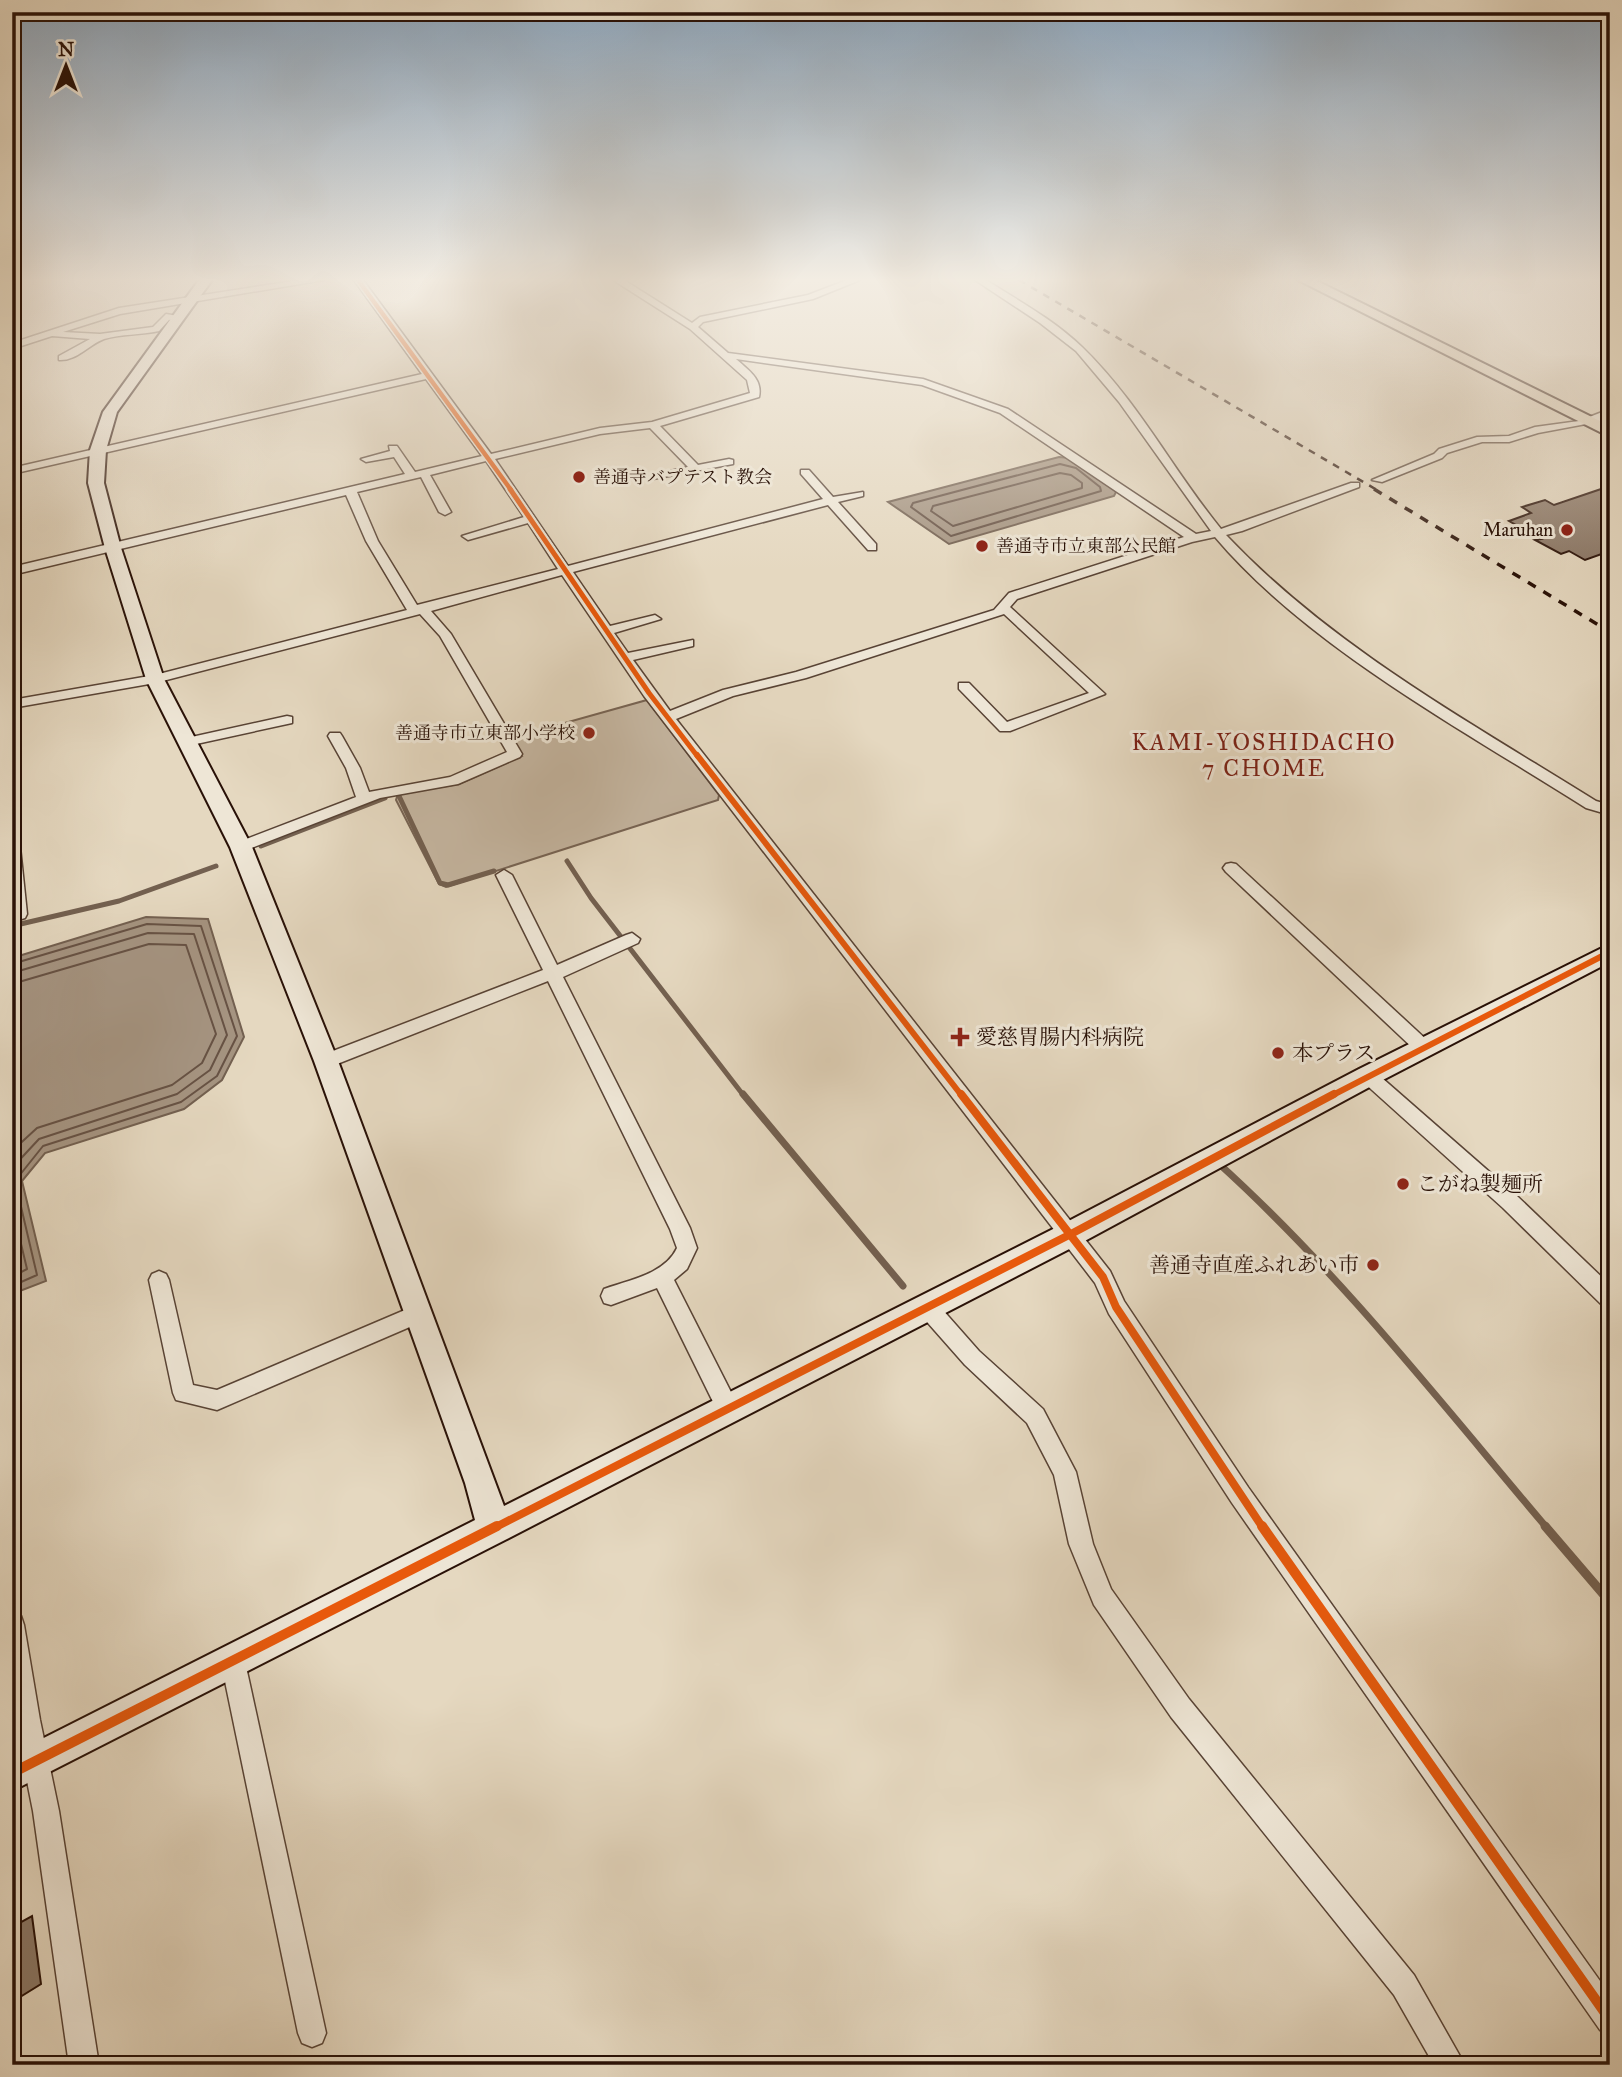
<svg xmlns="http://www.w3.org/2000/svg" width="1622" height="2077" font-family="'IM FELL Great Primer','Noto Serif JP',serif">
  <style>
    .green { fill: #c5b6a1; stroke: #776454; stroke-width: 2 }
    .water { fill: #a59481; stroke: #736050; stroke-width: 2 }
    .lines { fill: none; stroke-linecap: round; stroke-linejoin: round }
    .shore { stroke: #675244; stroke-width: 2 }
    .stream-far2 { stroke: #736050; stroke-width: 5 }
    .stream-far1 { stroke: #736050; stroke-width: 7 }
    .stream { stroke: #736050; stroke-width: 9 }
    .building { fill: #8b7867; stroke: #291107; stroke-width: 2 }
    .street-casing { stroke: #584335; stroke-width: 3 }
    .secondary-casing { stroke: #291107; stroke-width: 4 }
    .primary-casing { stroke: #291107; stroke-width: 4 }
    .street { fill: #eee6d6; fill-rule: evenodd }
    .secondary { fill: #eee6d6; fill-rule: evenodd }
    .primary { fill: #e5d8c0; fill-rule: evenodd }
    .rail-far1 { stroke: #291107; stroke-width: 2.5; stroke-dasharray: 7 7; stroke-linecap: butt }
    .rail { stroke: #291107; stroke-width: 3.5; stroke-dasharray: 9 9; stroke-linecap: butt }
    .cycleway-far4-casing { stroke: #eee6d6; stroke-width: 7 }
    .cycleway-far3-casing { stroke: #eee6d6; stroke-width: 9 }
    .cycleway-far2-casing { stroke: #eee6d6; stroke-width: 10 }
    .cycleway-far1-casing { stroke: #eee6d6; stroke-width: 12 }
    .cycleway-casing { stroke: #eee6d6; stroke-width: 15 }
    .cycleway-far4 { stroke: #e8590c; stroke-width: 4.5 }
    .cycleway-far3 { stroke: #e8590c; stroke-width: 5 }
    .cycleway-far2 { stroke: #e8590c; stroke-width: 6 }
    .cycleway-far1 { stroke: #e8590c; stroke-width: 8 }
    .cycleway { stroke: #e8590c; stroke-width: 10 }
    .poi-dot { fill: #8f2418; stroke: #eee6d6; stroke-width: 2.5 }
    .labels { text-anchor: middle; dominant-baseline: central; stroke-width: 6; stroke-linejoin: round; paint-order: stroke }
    .far-poi-label { font-size: 18px; fill: #291107; stroke: #eee6d6; text-anchor: start }
    .poi-label { font-size: 21px; fill: #291107; stroke: #eee6d6; text-anchor: start }
    .neighbourhood-label { font-size: 23px; letter-spacing: 2px; fill: #7a1f14; stroke: #eee6d6 }
  </style>
  <rect width="100%" height="100%" fill="#e5d8c0"/>
  <filter id="stains"><feTurbulence type="fractalNoise" baseFrequency=".00286" numOctaves="4"/><feColorMatrix values="0 0 0 0 .2 0 0 0 0 .09 0 0 0 0 .02 0 0 0 .5 -.17"/></filter>
  <radialGradient id="worn" r=".72"><stop offset=".6" stop-color="#630" stop-opacity="0"/><stop offset="1" stop-color="#630" stop-opacity=".3"/></radialGradient>
  <!-- green -->
  <path class="green" d="M 647,700 L 719,795 L 718,800 L 446,887 L 439,884 L 396,800 L 398,794 L 459,784 L 522,756 L 511,738 Z"/>
  <!-- water -->
  <g class="water">
    <path d="M 1059,457 L 1070,458 L 1117,490 L 1114,496 L 949,544 L 888,502 Z"/>
    <path d="M 146,917 L 208,919 L 244,1037 L 222,1080 L 184,1109 L 45,1153 L 22,1181 L 46,1281 L 12,1294 L 12,958 Z"/>
  </g>
  <g class="lines">
    <!-- shore -->
    <g class="shore">
      <path d="M 1060,464 L 1076,468 L 1100,487 L 1101,491 L 951,536 L 911,507 L 913,503 Z"/>
      <path d="M 1060,473 L 1071,475 L 1082,483 L 1082,488 L 953,526 L 931,511 L 933,506 Z"/>
      <path d="M 12,964 L 147,924 L 201,926 L 237,1036 L 217,1076 L 181,1102 L 43,1146 L 15,1181 L 37,1275 L 12,1286"/>
      <path d="M 12,973 L 148,933 L 194,934 L 227,1035 L 210,1070 L 177,1094 L 39,1139 L 12,1168"/>
      <path d="M 12,984 L 149,944 L 186,945 L 216,1034 L 202,1063 L 172,1085 L 37,1128 L 12,1151"/>
      <path d="M 12,1206 L 27,1269 L 12,1277"/>
    </g>
    <!-- stream-far2 -->
    <g class="stream-far2">
      <path d="M 399,796 L 440,883 L 448,885 L 494,871"/>
      <path d="M 261,846 L 385,798"/>
      <path d="M 567,861 L 591,898 L 744,1096"/>
      <path d="M 12,926 L 119,901 L 216,866"/>
    </g>
    <!-- stream-far1 -->
    <g class="stream-far1">
      <path d="M 743,1094 L 903,1286"/>
      <path d="M 1217,1162 C 1339,1272 1441,1403 1547,1528"/>
    </g>
    <!-- stream -->
    <path class="stream" d="M 1545,1526 L 1610,1602"/>
  </g>
  <!-- building -->
  <g class="building">
    <path d="M 1610,486 L 1610,551 L 1585,560 L 1569,551 L 1561,554 L 1535,540 L 1541,539 L 1509,521 L 1531,513 L 1522,507 L 1545,500 L 1554,505 Z"/>
    <path d="M 32,1916 L 41,1984 L 12,2002 L 12,1927 Z"/>
  </g>
  <g class="lines">
    <!-- street casing -->
    <g class="street-casing">
      <g id="street">
        <path d="M 300,280 L 324,280 L 120,314 L 63,332 L 100,334 L 153,327 L 166,314 L 184,317 L 169,320 L 159,331 C 141,335 121,334 104,339 C 88,345 77,361 59,360 L 59,356 L 90,339 L 52,336 L 12,349 L 12,343 L 119,308 Z"/>
        <path d="M 354,280 L 363,280 L 491,454 L 600,428 L 652,422 L 750,393 L 747,380 L 690,329 L 613,280 L 624,280 L 692,323 L 700,317 L 808,295 L 847,280 L 860,280 L 813,299 L 703,322 L 698,327 L 728,353 L 923,379 L 1008,409 L 1196,534 L 1211,531 L 1119,402 L 1076,351 L 1040,323 L 975,280 L 986,280 C 1019,301 1054,320 1082,347 C 1137,400 1173,470 1221,529 L 1351,483 L 1359,483 L 1359,487 L 1242,531 L 1226,535 C 1331,646 1468,721 1596,801 L 1610,805 L 1610,815 L 1586,808 C 1465,731 1308,647 1215,537 L 1192,542 L 1017,599 L 1010,607 L 1105,694 L 1010,731 L 1000,731 L 959,689 L 959,683 L 969,683 L 1007,722 L 1089,693 L 1004,614 L 806,678 L 733,696 L 676,719 L 1110,1271 L 1124,1301 L 1248,1487 L 1610,1995 L 1610,2034 L 1600,2030 L 1232,1503 L 1109,1314 L 1095,1283 L 644,696 L 562,575 L 431,611 L 451,634 L 522,754 L 520,757 L 458,784 L 380,798 L 241,852 L 233,847 L 236,843 L 356,797 L 346,768 L 328,736 L 330,733 L 340,733 L 342,736 L 360,768 L 369,792 L 450,777 L 507,752 L 440,636 L 420,614 L 155,683 L 12,708 L 12,700 L 155,675 L 407,610 L 366,541 L 346,495 L 12,575 L 12,567 L 405,474 L 394,457 L 366,462 L 361,459 L 390,451 L 389,446 L 397,446 L 415,472 L 482,456 L 426,379 L 12,474 L 12,468 L 422,374 ZM 736,359 L 922,385 L 1000,413 L 1184,537 L 1009,593 L 994,610 L 796,672 L 723,690 L 670,711 L 633,660 L 693,646 L 693,640 L 628,653 L 614,633 L 661,619 L 655,615 L 610,626 L 573,572 L 828,505 L 868,550 L 876,550 L 876,544 L 838,502 L 863,496 L 863,492 L 833,497 L 809,470 L 801,470 L 801,474 L 823,499 L 568,566 L 495,459 L 600,434 L 650,428 L 688,467 L 653,475 L 653,479 L 733,464 L 733,460 L 729,459 L 698,465 L 660,426 L 759,397 C 763,379 748,370 736,359 ZM 486,461 L 524,517 L 462,536 L 468,540 L 528,523 L 558,569 L 417,605 L 378,541 L 357,492 L 421,477 L 439,512 L 445,515 L 451,512 L 430,475 Z"/>
        <path d="M 1610,409 L 1610,416 L 1602,421 L 1538,433 L 1509,442 L 1482,442 L 1447,453 L 1442,458 L 1382,482 L 1372,480 L 1434,454 L 1439,449 L 1477,437 L 1509,436 L 1535,427 L 1579,421 Z"/>
        <path d="M 287,716 L 292,717 L 292,723 L 187,746 L 180,742 L 187,738 Z"/>
        <path d="M 12,842 L 20,847 L 27,914 L 25,918 L 12,922 Z"/>
        <path d="M 1231,863 L 1236,864 L 1429,1042 L 1432,1047 L 1429,1052 L 1417,1052 L 1226,872 L 1223,868 L 1226,864 Z"/>
        <path d="M 504,870 L 512,875 L 557,965 L 626,935 L 632,933 L 640,939 L 638,943 L 563,977 L 690,1228 L 697,1248 L 687,1269 L 674,1280 L 736,1402 L 739,1409 L 736,1416 L 728,1420 L 720,1416 L 657,1288 L 611,1305 L 604,1303 L 601,1296 L 604,1289 C 629,1280 665,1274 677,1248 L 670,1229 L 548,981 L 332,1066 L 320,1066 L 317,1061 L 320,1056 L 543,970 L 496,875 Z"/>
        <path d="M 1368,1069 L 1374,1071 L 1517,1196 L 1610,1285 L 1610,1308 L 1603,1306 L 1503,1208 L 1362,1081 L 1359,1076 L 1362,1071 Z"/>
        <path d="M 159,1271 L 166,1274 L 169,1280 L 193,1385 L 217,1390 L 419,1304 L 426,1306 L 429,1313 L 426,1320 L 217,1410 L 176,1400 L 173,1393 L 149,1280 L 152,1274 Z"/>
        <path d="M 927,1298 L 934,1300 L 979,1351 L 1043,1409 L 1076,1472 L 1093,1544 L 1111,1589 L 1189,1699 L 1414,1975 L 1465,2065 L 1434,2065 L 1394,1995 L 1171,1717 L 1094,1605 L 1069,1544 L 1054,1475 L 1027,1423 L 965,1365 L 920,1314 L 917,1307 L 920,1300 Z"/>
        <path d="M 12,1613 L 21,1616 L 24,1625 L 40,1720 L 59,1811 L 99,2065 L 69,2065 L 33,1811 L 12,1706 Z"/>
        <path d="M 233,1650 L 242,1653 L 245,1662 L 326,2033 L 322,2043 L 312,2047 L 302,2043 L 298,2033 L 221,1662 L 224,1653 Z"/>
      </g>
    </g>
    <!-- secondary casing -->
    <g class="secondary-casing">
      <path id="secondary" d="M 199,280 L 212,280 L 117,412 L 106,450 L 104,483 L 121,548 L 164,679 L 252,847 L 338,1061 L 504,1506 L 1061,1225 L 1359,1069 L 1610,944 L 1610,962 L 1377,1083 L 1081,1243 L 505,1540 L 12,1791 L 12,1754 L 475,1520 L 465,1483 L 314,1061 L 230,847 L 146,679 L 105,548 L 88,483 L 90,450 L 103,412 Z"/>
    </g>
    <!-- primary casing -->
    <g class="primary-casing">
      <path id="primary" d="M 1298,280 L 1315,280 L 1610,426 L 1610,437 Z"/>
    </g>
    <!-- street -->
    <use href="#street" class="street"/>
    <!-- secondary -->
    <use href="#secondary" class="secondary"/>
    <!-- primary -->
    <use href="#primary" class="primary"/>
    <!-- rail-far1 -->
    <path class="rail-far1" d="M 1019,280 L 1377,490"/>
    <!-- rail -->
    <path class="rail" d="M 1374,489 L 1610,632"/>
    <!-- cycleway-far4 casing -->
    <g class="cycleway-far4-casing">
      <path id="cycleway-far4" d="M 358,280 L 511,490"/>
    </g>
    <!-- cycleway-far3 casing -->
    <g class="cycleway-far3-casing">
      <path id="cycleway-far3" d="M 510,489 L 649,693 L 698,757"/>
    </g>
    <!-- cycleway-far2 casing -->
    <g class="cycleway-far2-casing">
      <g id="cycleway-far2">
        <path d="M 697,755 L 962,1096"/>
        <path d="M 1331,1096 L 1610,952"/>
      </g>
    </g>
    <!-- cycleway-far1 casing -->
    <g class="cycleway-far1-casing">
      <g id="cycleway-far1">
        <path d="M 961,1094 L 1103,1277 L 1116,1307 L 1263,1528"/>
        <path d="M 494,1528 L 1071,1234 L 1334,1094"/>
      </g>
    </g>
    <!-- cycleway casing -->
    <g class="cycleway-casing">
      <g id="cycleway">
        <path d="M 1262,1526 L 1610,2020"/>
        <path d="M 12,1773 L 497,1526"/>
      </g>
    </g>
    <!-- cycleway-far4 -->
    <use href="#cycleway-far4" class="cycleway-far4"/>
    <!-- cycleway-far3 -->
    <use href="#cycleway-far3" class="cycleway-far3"/>
    <!-- cycleway-far2 -->
    <use href="#cycleway-far2" class="cycleway-far2"/>
    <!-- cycleway-far1 -->
    <use href="#cycleway-far1" class="cycleway-far1"/>
    <!-- cycleway -->
    <use href="#cycleway" class="cycleway"/>
  </g>
  <!-- sky -->
  <linearGradient id="sky" x2="0" y2="1"><stop stop-color="#8da7bf"/><stop offset="0.49" stop-color="#f3ede3"/><stop offset="1" stop-color="#f3ede3" stop-opacity="0"/></linearGradient>
  <rect width="1622" height="571" fill="url(#sky)"/>
  <!-- markers -->
  <g class="poi-dot">
    <circle cx="579" cy="477" r="7"/>
    <circle cx="1567" cy="530" r="7"/>
    <circle cx="982" cy="546" r="7"/>
    <circle cx="589" cy="733" r="7"/>
    <path d="M956.5 1026.5h7v7h7v7h-7v7h-7v-7h-7v-7h7z"/>
    <circle cx="1278" cy="1053" r="7"/>
    <circle cx="1403" cy="1184" r="7"/>
    <circle cx="1373" cy="1265" r="7"/>
  </g>
  <g class="labels">
    <!-- far-poi labels -->
    <g class="far-poi-label">
      <text x="593" y="477">善通寺バプテスト教会</text>
      <text x="1553" y="530" text-anchor="end">Maruhan</text>
      <text x="996" y="546">善通寺市立東部公民館</text>
      <text x="575" y="733" text-anchor="end">善通寺市立東部小学校</text>
    </g>
    <!-- poi labels -->
    <g class="poi-label">
      <text x="976" y="1037">愛慈胃腸内科病院</text>
      <text x="1292" y="1053">本プラス</text>
      <text x="1417" y="1184">こがね製麺所</text>
      <text x="1359" y="1265" text-anchor="end">善通寺直産ふれあい市</text>
    </g>
    <!-- neighbourhood labels -->
    <g class="neighbourhood-label">
      <text x="1264" y="742">KAMI-YOSHIDACHO<tspan x="1264" dy="26">7 CHOME</tspan></text>
    </g>
  </g>
  <!-- margin -->
  <rect width="1622" height="2077" fill="none" stroke="#e5d8c0" stroke-width="42"/>
  <rect x="14" y="14" width="1594" height="2049" fill="none" stroke="#291107" stroke-width="3.5"/>
  <rect x="21" y="21" width="1580" height="2035" fill="none" stroke="#291107" stroke-width="2"/>
  <!-- north arrow -->
  <g transform="translate(66 66)" stroke="#eee6d6" stroke-width="5" paint-order="stroke">
  <path d="M0-5L12 26L0 18L-12 26Z" fill="#291107"/>
  <text y="-10" font-size="19" font-weight="bold" text-anchor="middle" fill="#291107">N</text>
  </g>
  <rect width="100%" height="100%" filter="url(#stains)"/>
  <rect width="100%" height="100%" fill="url(#worn)"/>
</svg>
